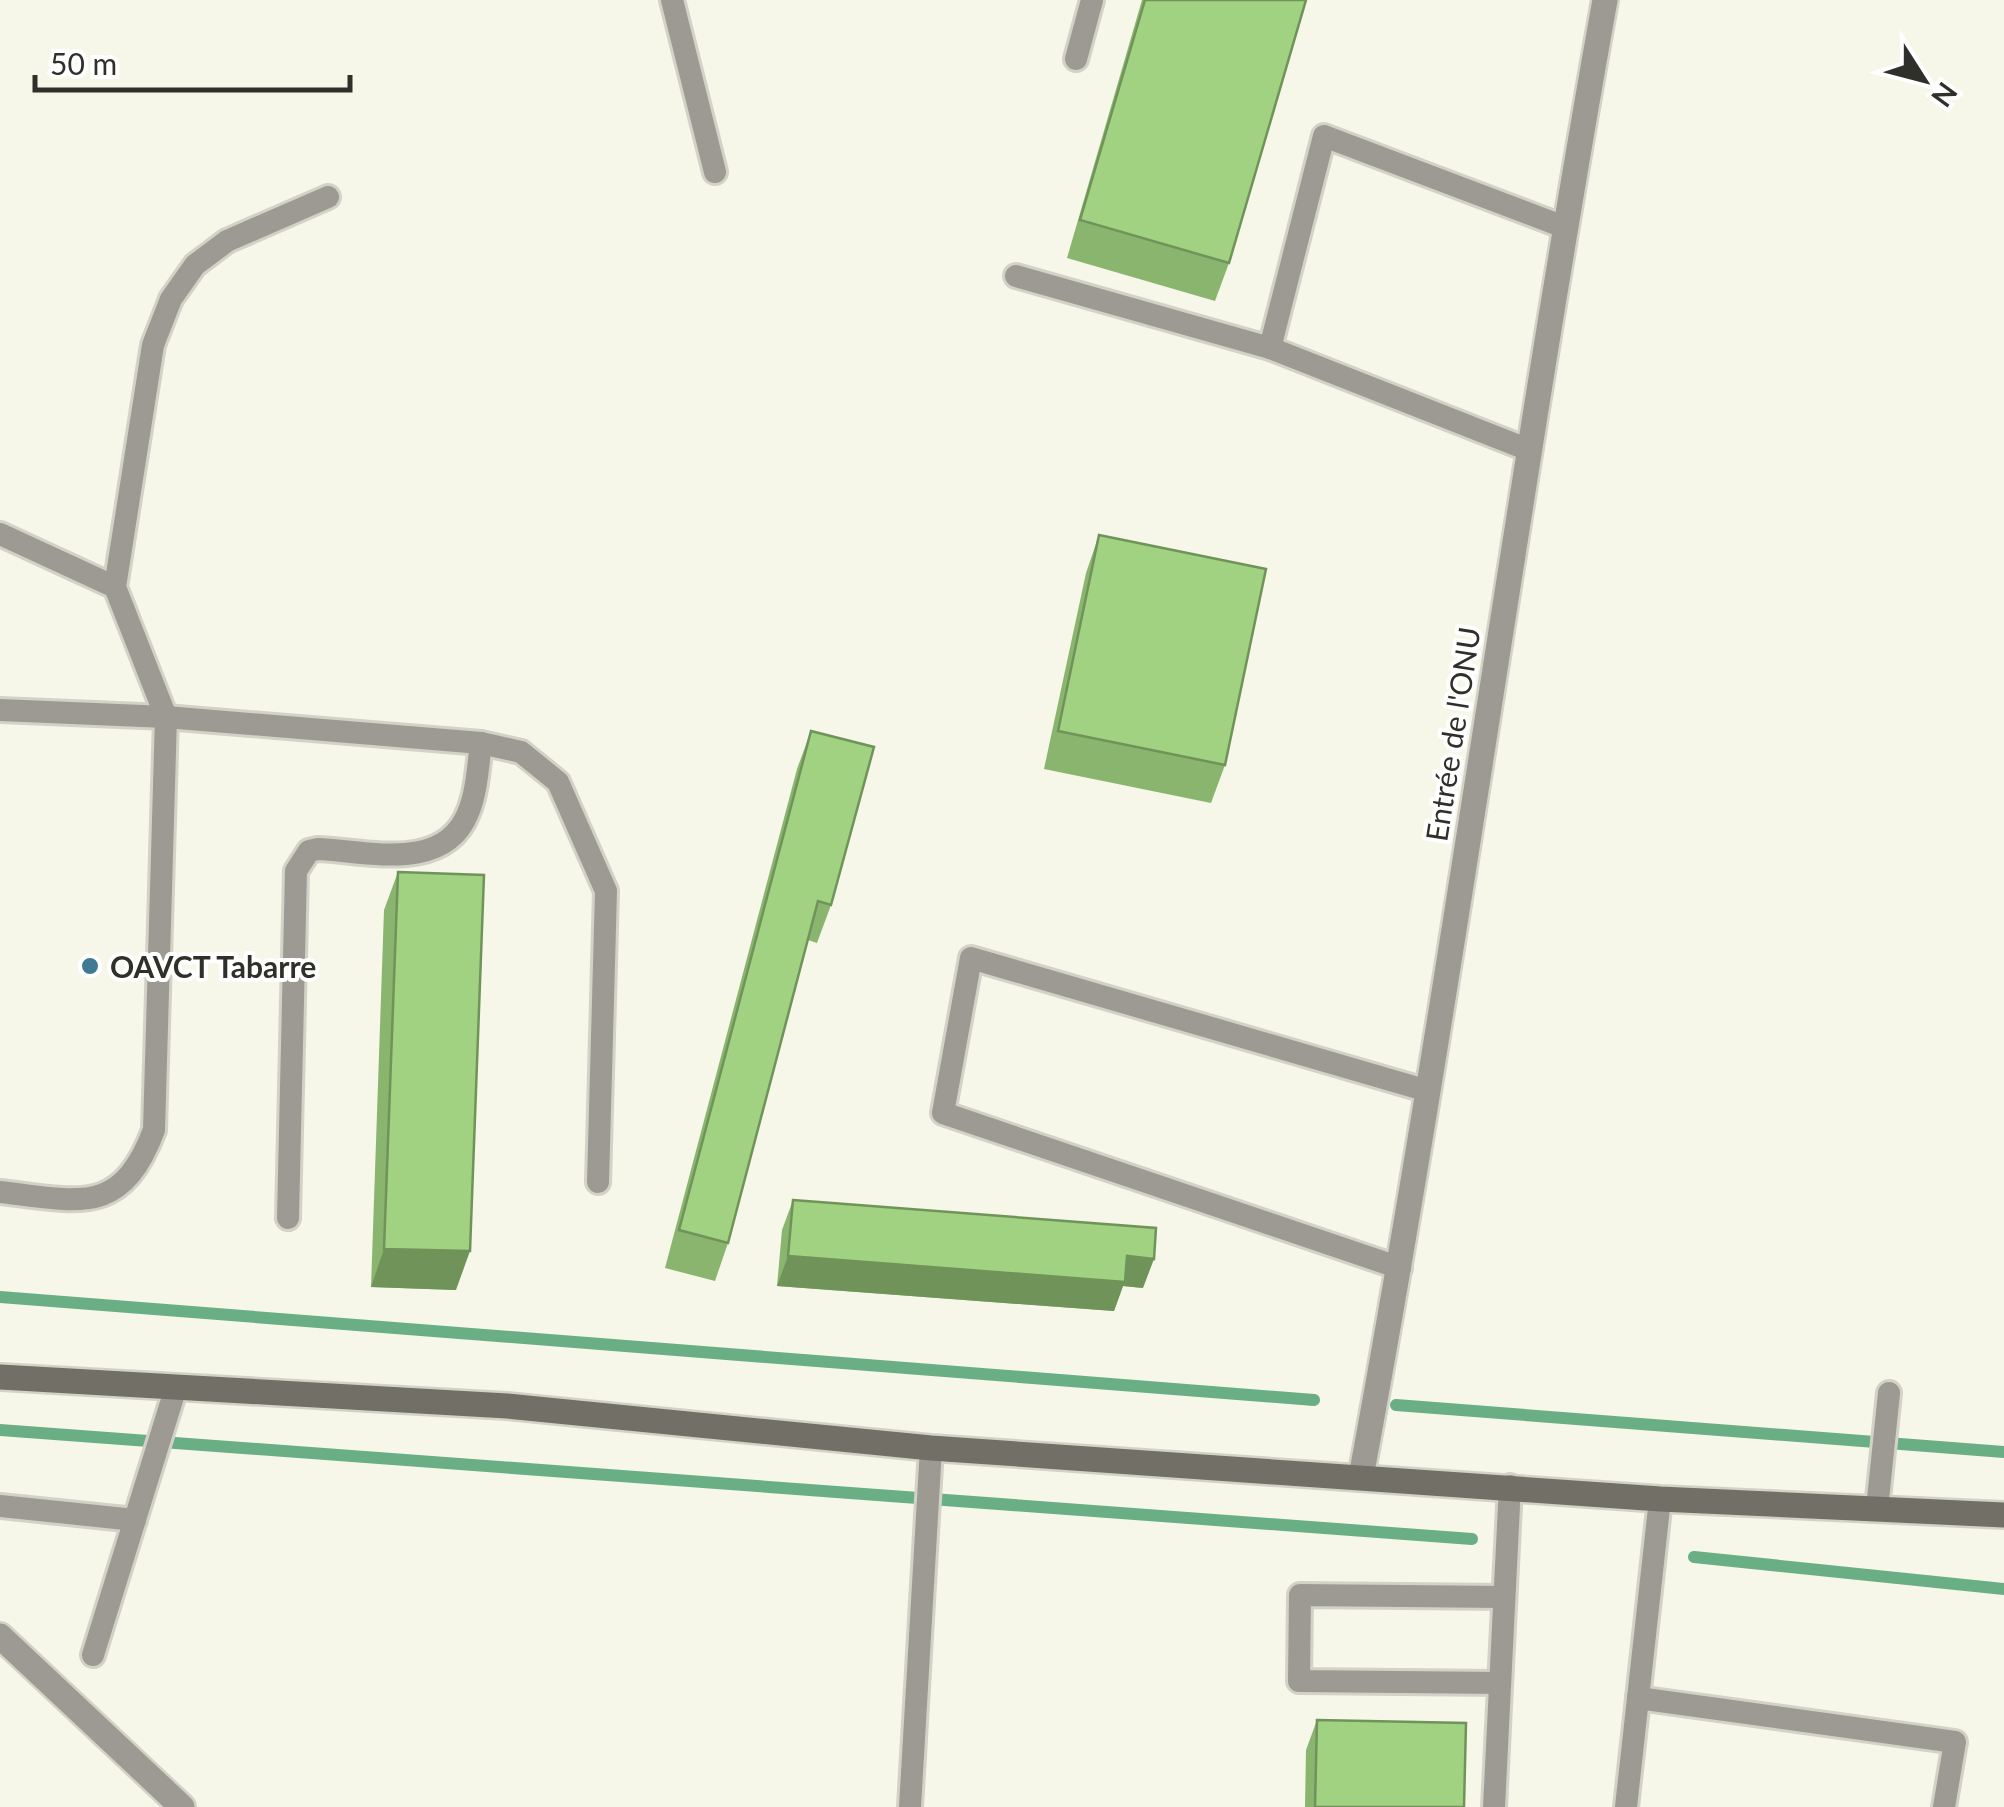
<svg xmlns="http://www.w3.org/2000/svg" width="2004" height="1807" font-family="Lato,sans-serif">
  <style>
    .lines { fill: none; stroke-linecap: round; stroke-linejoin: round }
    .stream { stroke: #6aae86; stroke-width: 12 }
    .service-casing { stroke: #d2d3c6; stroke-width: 28 }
    .minor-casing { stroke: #d2d3c6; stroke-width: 30 }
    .secondary-casing { stroke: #d2d3c6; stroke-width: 30 }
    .service { stroke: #9d9a94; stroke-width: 22 }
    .minor { stroke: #9d9a94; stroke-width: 25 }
    .secondary { stroke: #726f66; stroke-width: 25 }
    .wall { fill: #8ab56f }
    .shaded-wall { fill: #70935a }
    .building { fill: #a0d281; stroke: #70935a; stroke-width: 2.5 }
    .poi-dot { fill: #3f7992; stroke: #fff; stroke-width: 4 }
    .labels { text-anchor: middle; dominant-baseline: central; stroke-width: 8; stroke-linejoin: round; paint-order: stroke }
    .street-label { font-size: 30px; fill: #30302b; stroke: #fff }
    .poi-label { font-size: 30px; font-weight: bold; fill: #30302b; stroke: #fff; text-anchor: start }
  </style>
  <rect width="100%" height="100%" fill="#f6f7e8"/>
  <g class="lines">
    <!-- stream -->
    <g class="stream">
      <path d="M 0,1297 L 1314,1400"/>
      <path d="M 1396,1405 L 2004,1452"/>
      <path d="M 0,1430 L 1472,1539"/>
      <path d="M 1694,1557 L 2004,1589"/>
    </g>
    <!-- service casing -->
    <g class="service-casing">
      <g id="service">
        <path d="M 672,0 L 715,172"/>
        <path d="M 1076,59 L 1092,0"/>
        <path d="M 1016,276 L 1270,348 L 1529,450"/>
        <path d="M 1270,348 L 1324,136 L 1564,227"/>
        <path d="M 0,534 L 115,587"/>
        <path d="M 0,710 L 166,717 L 481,743 L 521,752 L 558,782 L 606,891 L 598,1182"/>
        <path d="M 0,1192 C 79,1201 121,1217 154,1130 L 166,717 L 115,587 L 153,345 L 171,299 L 195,265 L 227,241 L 328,197"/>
        <path d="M 288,1218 L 296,871 L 309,851 L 318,849 C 367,851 444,873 468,813 C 477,792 478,765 481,743"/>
        <path d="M 1400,1268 L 943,1113 L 971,958 L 1428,1091"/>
        <path d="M 0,1506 L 135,1520"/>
        <path d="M 1877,1509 L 1889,1393"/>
        <path d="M 93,1655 L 176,1387"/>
        <path d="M 1500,1683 L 1299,1681 L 1300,1595 L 1504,1597"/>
        <path d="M 1638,1698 L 1955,1742 L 1944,1807"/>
        <path d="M 910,1807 L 931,1448"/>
        <path d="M 1494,1807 L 1510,1486"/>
        <path d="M 1626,1807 L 1660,1499"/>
      </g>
    </g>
    <!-- minor casing -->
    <g class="minor-casing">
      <g id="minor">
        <path d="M 1361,1477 C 1452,987 1517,491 1605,0"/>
        <path d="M 0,1636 L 182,1807"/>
      </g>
    </g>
    <!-- secondary casing -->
    <g class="secondary-casing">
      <path id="secondary" d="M 0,1377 L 507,1406 L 931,1448 L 1660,1499 L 2004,1515"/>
    </g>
    <!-- service -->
    <use href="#service" class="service"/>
    <!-- minor -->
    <use href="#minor" class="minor"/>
    <!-- secondary -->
    <use href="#secondary" class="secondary"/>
  </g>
  <!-- wall -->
  <g class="wall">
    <path d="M 1142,0 L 1306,0 L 1229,263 L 1215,301 L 1067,258 Z"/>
    <path d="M 1099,535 L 1225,765 L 1211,803 L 1044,769 L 1086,573 Z"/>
    <path d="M 811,731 L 831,905 L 817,943 L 808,940 L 728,1243 L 715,1281 L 665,1268 L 797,769 Z"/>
    <path d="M 398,872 L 456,1290 L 371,1287 L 384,910 Z"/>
    <path d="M 793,1200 L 1143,1288 L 1123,1286 L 1114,1311 L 777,1286 L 782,1230 Z"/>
    <path d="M 1317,1720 L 1464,1807 L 1305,1807 L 1306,1750 Z"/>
  </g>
  <!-- shaded-wall -->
  <g class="shaded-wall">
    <path d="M 384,1249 L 470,1251 L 456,1290 L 371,1287 Z"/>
    <path d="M 788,1256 L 1127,1256 L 1154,1259 L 1143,1288 L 1123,1286 L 1114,1311 L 777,1286 Z"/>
  </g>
  <!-- building -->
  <g class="building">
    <path d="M 1145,0 L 1306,0 L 1229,263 L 1080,220 Z"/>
    <path d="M 1099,535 L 1266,569 L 1225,765 L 1058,731 Z"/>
    <path d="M 811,731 L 874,747 L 831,905 L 818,901 L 728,1243 L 679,1230 Z"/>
    <path d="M 398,872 L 484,875 L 470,1251 L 384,1249 Z"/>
    <path d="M 793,1200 L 1156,1228 L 1154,1259 L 1127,1256 L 1125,1282 L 788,1256 Z"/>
    <path d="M 1317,1720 L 1466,1723 L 1464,1807 L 1315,1807 Z"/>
  </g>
  <!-- markers -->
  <circle class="poi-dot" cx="90" cy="966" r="10"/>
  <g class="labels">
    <!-- street labels -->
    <g class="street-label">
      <text transform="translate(1452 734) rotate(-81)">Entrée de l'ONU</text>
    </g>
    <!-- poi labels -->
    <g class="poi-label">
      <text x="110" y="966">OAVCT Tabarre</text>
    </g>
  </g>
  <!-- north arrow -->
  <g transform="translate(1924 80) rotate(126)" stroke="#ffffff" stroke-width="8" paint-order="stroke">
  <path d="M0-8L18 38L0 25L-18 38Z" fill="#30302b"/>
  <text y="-15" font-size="28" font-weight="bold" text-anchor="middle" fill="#30302b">N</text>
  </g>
  <!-- scale -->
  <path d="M35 75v15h315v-15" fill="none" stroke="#30302b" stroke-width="5"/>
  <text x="50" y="75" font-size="30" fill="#30302b" stroke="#ffffff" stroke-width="8" paint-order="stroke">50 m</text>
</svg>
